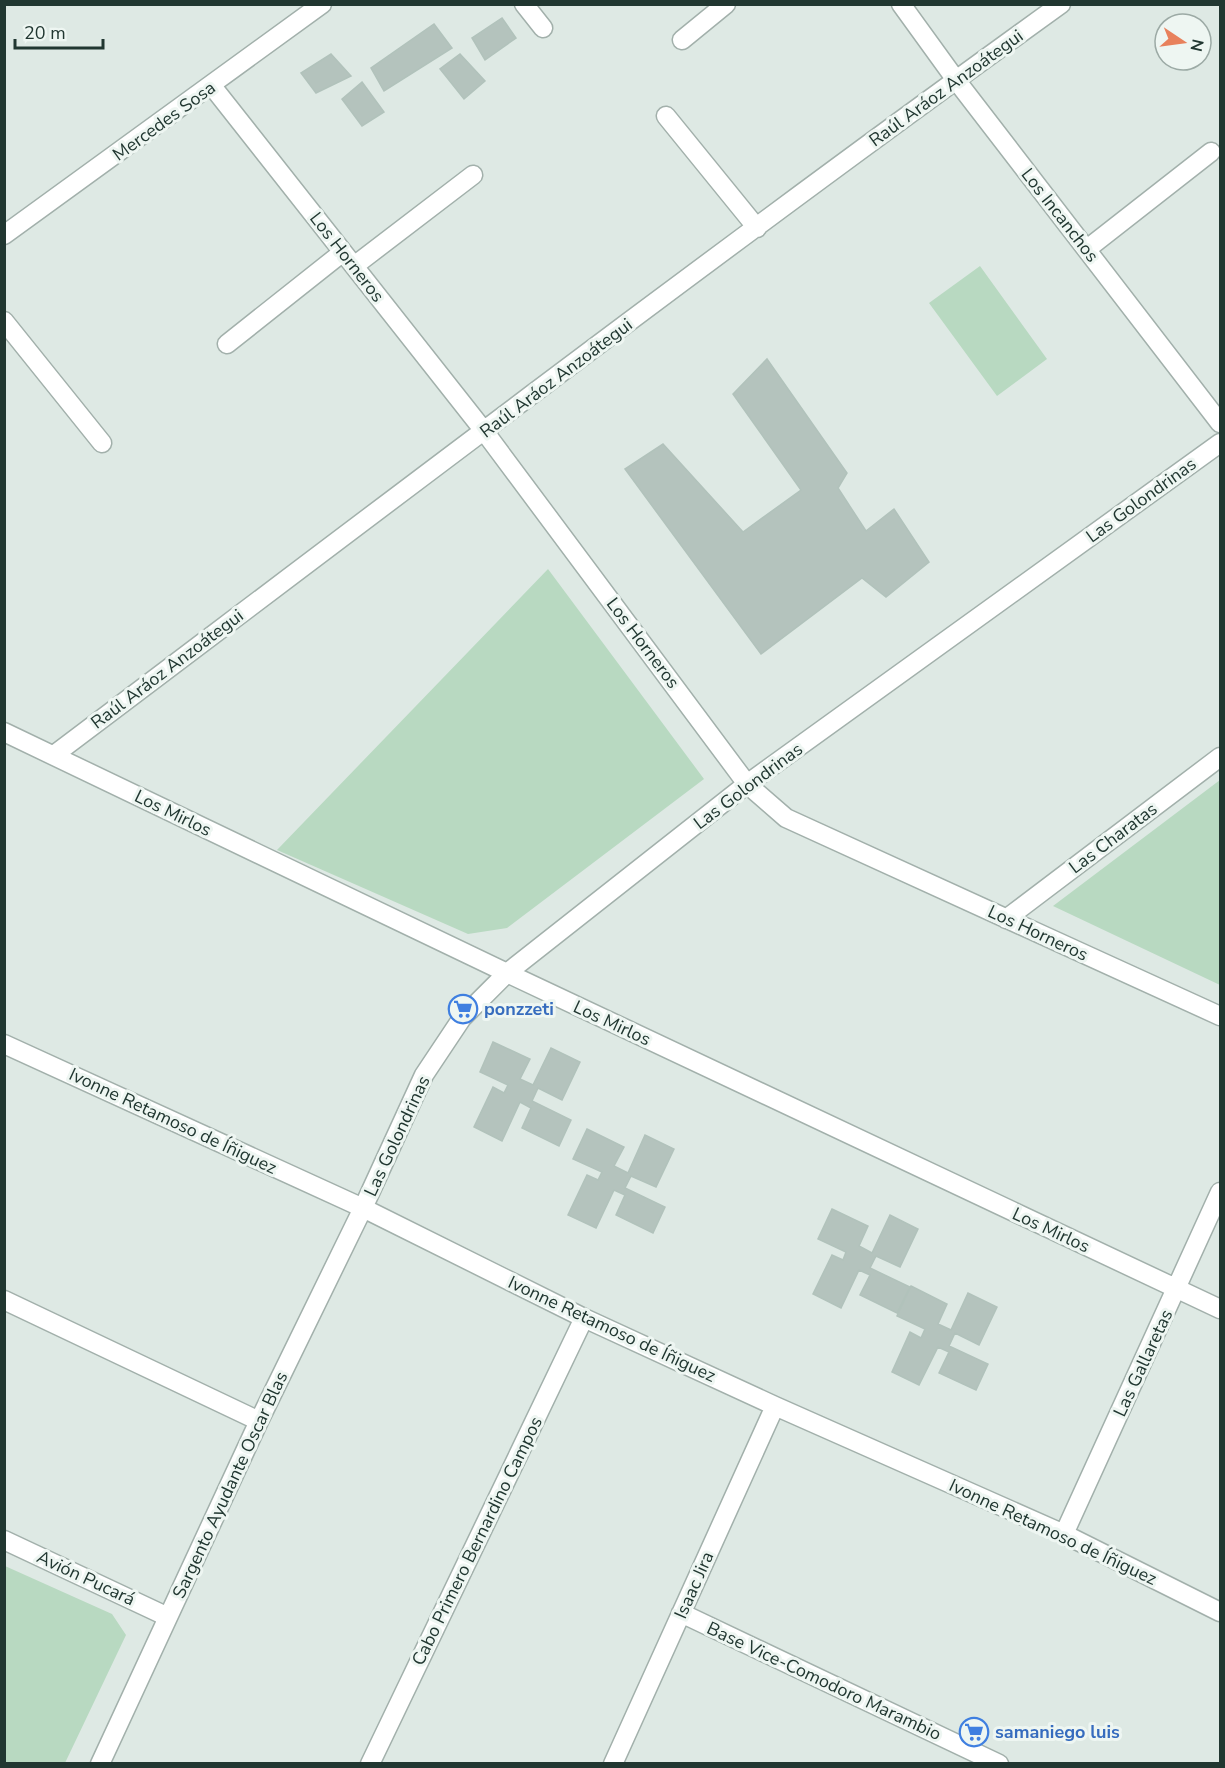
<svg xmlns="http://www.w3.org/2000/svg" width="1225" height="1768" font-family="'Nunito Sans',sans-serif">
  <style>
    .green { fill: #b8d9c1 }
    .building { fill: #b4c3bd; stroke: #b1c2bb; stroke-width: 1.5 }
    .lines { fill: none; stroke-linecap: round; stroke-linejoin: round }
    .minor-casing { stroke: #a2b0ab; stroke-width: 21 }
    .minor { stroke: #fff; stroke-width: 18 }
    .labels { text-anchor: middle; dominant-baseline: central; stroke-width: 6; stroke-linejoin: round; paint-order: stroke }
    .street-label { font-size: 18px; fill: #213731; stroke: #eef6f2 }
    .shop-label { font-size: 18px; font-weight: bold; fill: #366cbe; stroke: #eef6f2; text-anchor: start }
  </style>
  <rect width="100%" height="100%" fill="#dee9e4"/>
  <path class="green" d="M980 266 1047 359 997 396 929 303Z
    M548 569 704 779 507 928 468 934 277 850Z
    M1220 780V985L1053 906Z
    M5 1566 112 1614 126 1635 65 1763H5Z"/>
  <path class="building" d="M502 18 516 38 485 60 472 38Z
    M434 24 452 48 384 91 371 68Z
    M331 54 351 76 316 93 301 73Z
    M460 54 485 81 464 99 440 69Z
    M362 82 384 112 362 126 342 99Z
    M767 359 847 473 838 488 866 531 894 509 929 562 886 597 862 578 761 654 625 469 663 444 743 532 801 490 733 394Z
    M493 1042 530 1059 520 1079 533 1085 551 1048 580 1062 562 1100 538 1088 532 1101 571 1120 559 1146 522 1128 531 1108 520 1102 502 1141 474 1127 493 1087 504 1093 508 1085 480 1072Z
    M587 1129 624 1147 614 1166 628 1173 645 1135 674 1149 656 1187 631 1176 625 1188 665 1207 653 1233 616 1215 625 1195 614 1190 596 1228 568 1215 587 1175 598 1180 602 1172 573 1159Z
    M832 1209 868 1226 859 1246 872 1253 890 1215 918 1229 900 1267 876 1256 870 1268 910 1287 897 1313 860 1295 870 1275 859 1270 841 1308 813 1294 832 1255 843 1260 846 1252 818 1239Z
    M911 1286 947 1304 938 1324 951 1330 968 1293 997 1307 979 1345 955 1333 949 1346 988 1364 976 1390 939 1373 949 1352 938 1347 919 1385 892 1372 910 1332 921 1338 925 1329 897 1316Z"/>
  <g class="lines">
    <g class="minor-casing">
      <path id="minor" d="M524 4 543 28
        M901 4 956 80 1220 423
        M682 40 726 4
        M212 86 484 431 747 784 786 818 1220 1016
        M666 116 757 228
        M4 235 322 4
        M1087 249 1211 152
        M354 266 473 175
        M4 321 102 443
        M227 344 343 252
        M4 732 507 973 1220 1309
        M54 755C388 503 721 249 1061 4
        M1006 919 1220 757
        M4 1044 363 1208 584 1318 775 1406 1064 1534 1220 1612
        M4 1300 259 1421
        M1064 1534 1220 1192
        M4 1540 168 1617
        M681 1613 999 1764
        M100 1764 259 1421 363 1208 424 1075 462 1018 507 973 747 784 1220 443
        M370 1764 584 1318
        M613 1764 775 1406"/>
    </g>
    <use href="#minor" class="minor"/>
  </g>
  <defs>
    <g id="supermarket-ring" transform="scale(1.5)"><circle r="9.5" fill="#eef6f2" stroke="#3f7fe0" stroke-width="1.5"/><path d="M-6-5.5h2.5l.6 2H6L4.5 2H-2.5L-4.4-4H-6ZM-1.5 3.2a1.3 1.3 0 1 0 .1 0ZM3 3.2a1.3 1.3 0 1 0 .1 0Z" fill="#3f7fe0"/></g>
  </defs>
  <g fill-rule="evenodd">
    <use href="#supermarket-ring" x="463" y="1009"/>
    <use href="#supermarket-ring" x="974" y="1732"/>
  </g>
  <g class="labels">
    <g class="street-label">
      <text transform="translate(946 88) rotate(-36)">Raúl Aráoz Anzoátegui</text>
      <text transform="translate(164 121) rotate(-36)">Mercedes Sosa</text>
      <text transform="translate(1060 215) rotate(52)">Los Incanchos</text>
      <text transform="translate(347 257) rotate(52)">Los Horneros</text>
      <text transform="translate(556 378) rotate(-37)">Raúl Aráoz Anzoátegui</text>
      <text transform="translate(1141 500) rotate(-36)">Las Golondrinas</text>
      <text transform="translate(643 643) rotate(53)">Los Horneros</text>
      <text transform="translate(167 669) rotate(-37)">Raúl Aráoz Anzoátegui</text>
      <text transform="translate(748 786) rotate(-37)">Las Golondrinas</text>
      <text transform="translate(173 813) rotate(26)">Los Mirlos</text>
      <text transform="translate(1113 838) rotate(-37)">Las Charatas</text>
      <text transform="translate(1038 933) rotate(25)">Los Horneros</text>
      <text transform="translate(612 1023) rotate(25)">Los Mirlos</text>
      <text transform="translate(173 1121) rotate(25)">Ivonne Retamoso de Íñiguez</text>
      <text transform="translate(397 1136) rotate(-65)">Las Golondrinas</text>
      <text transform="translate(1051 1230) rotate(25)">Los Mirlos</text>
      <text transform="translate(612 1329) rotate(25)">Ivonne Retamoso de Íñiguez</text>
      <text transform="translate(1143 1363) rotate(-65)">Las Gallaretas</text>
      <text transform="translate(230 1485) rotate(-65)">Sargento Ayudante Oscar Blas</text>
      <text transform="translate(1053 1532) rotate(25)">Ivonne Retamoso de Íñiguez</text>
      <text transform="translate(477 1541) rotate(-64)">Cabo Primero Bernardino Campos</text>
      <text transform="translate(86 1578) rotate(25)">Avión Pucará</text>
      <text transform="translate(694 1585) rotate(-66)">Isaac Jira</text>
      <text transform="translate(824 1681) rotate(25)">Base Vice-Comodoro Marambio</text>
    </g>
    <g class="shop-label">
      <text x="484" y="1009">ponzzeti</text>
      <text x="995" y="1732">samaniego luis</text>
    </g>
  </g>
  <rect width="1225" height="1768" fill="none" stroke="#213731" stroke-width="12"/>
  <g transform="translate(1183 42) rotate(103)"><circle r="28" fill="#eef6f2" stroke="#9caaa5" stroke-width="1.5"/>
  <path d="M0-4.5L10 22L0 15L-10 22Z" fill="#e8815c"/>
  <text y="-9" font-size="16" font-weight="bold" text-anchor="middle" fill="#213731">N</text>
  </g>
  <path d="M15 39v9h88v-9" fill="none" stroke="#213731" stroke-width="3"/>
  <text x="24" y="39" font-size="18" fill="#213731" stroke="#eef6f2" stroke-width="4.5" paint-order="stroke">20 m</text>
</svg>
